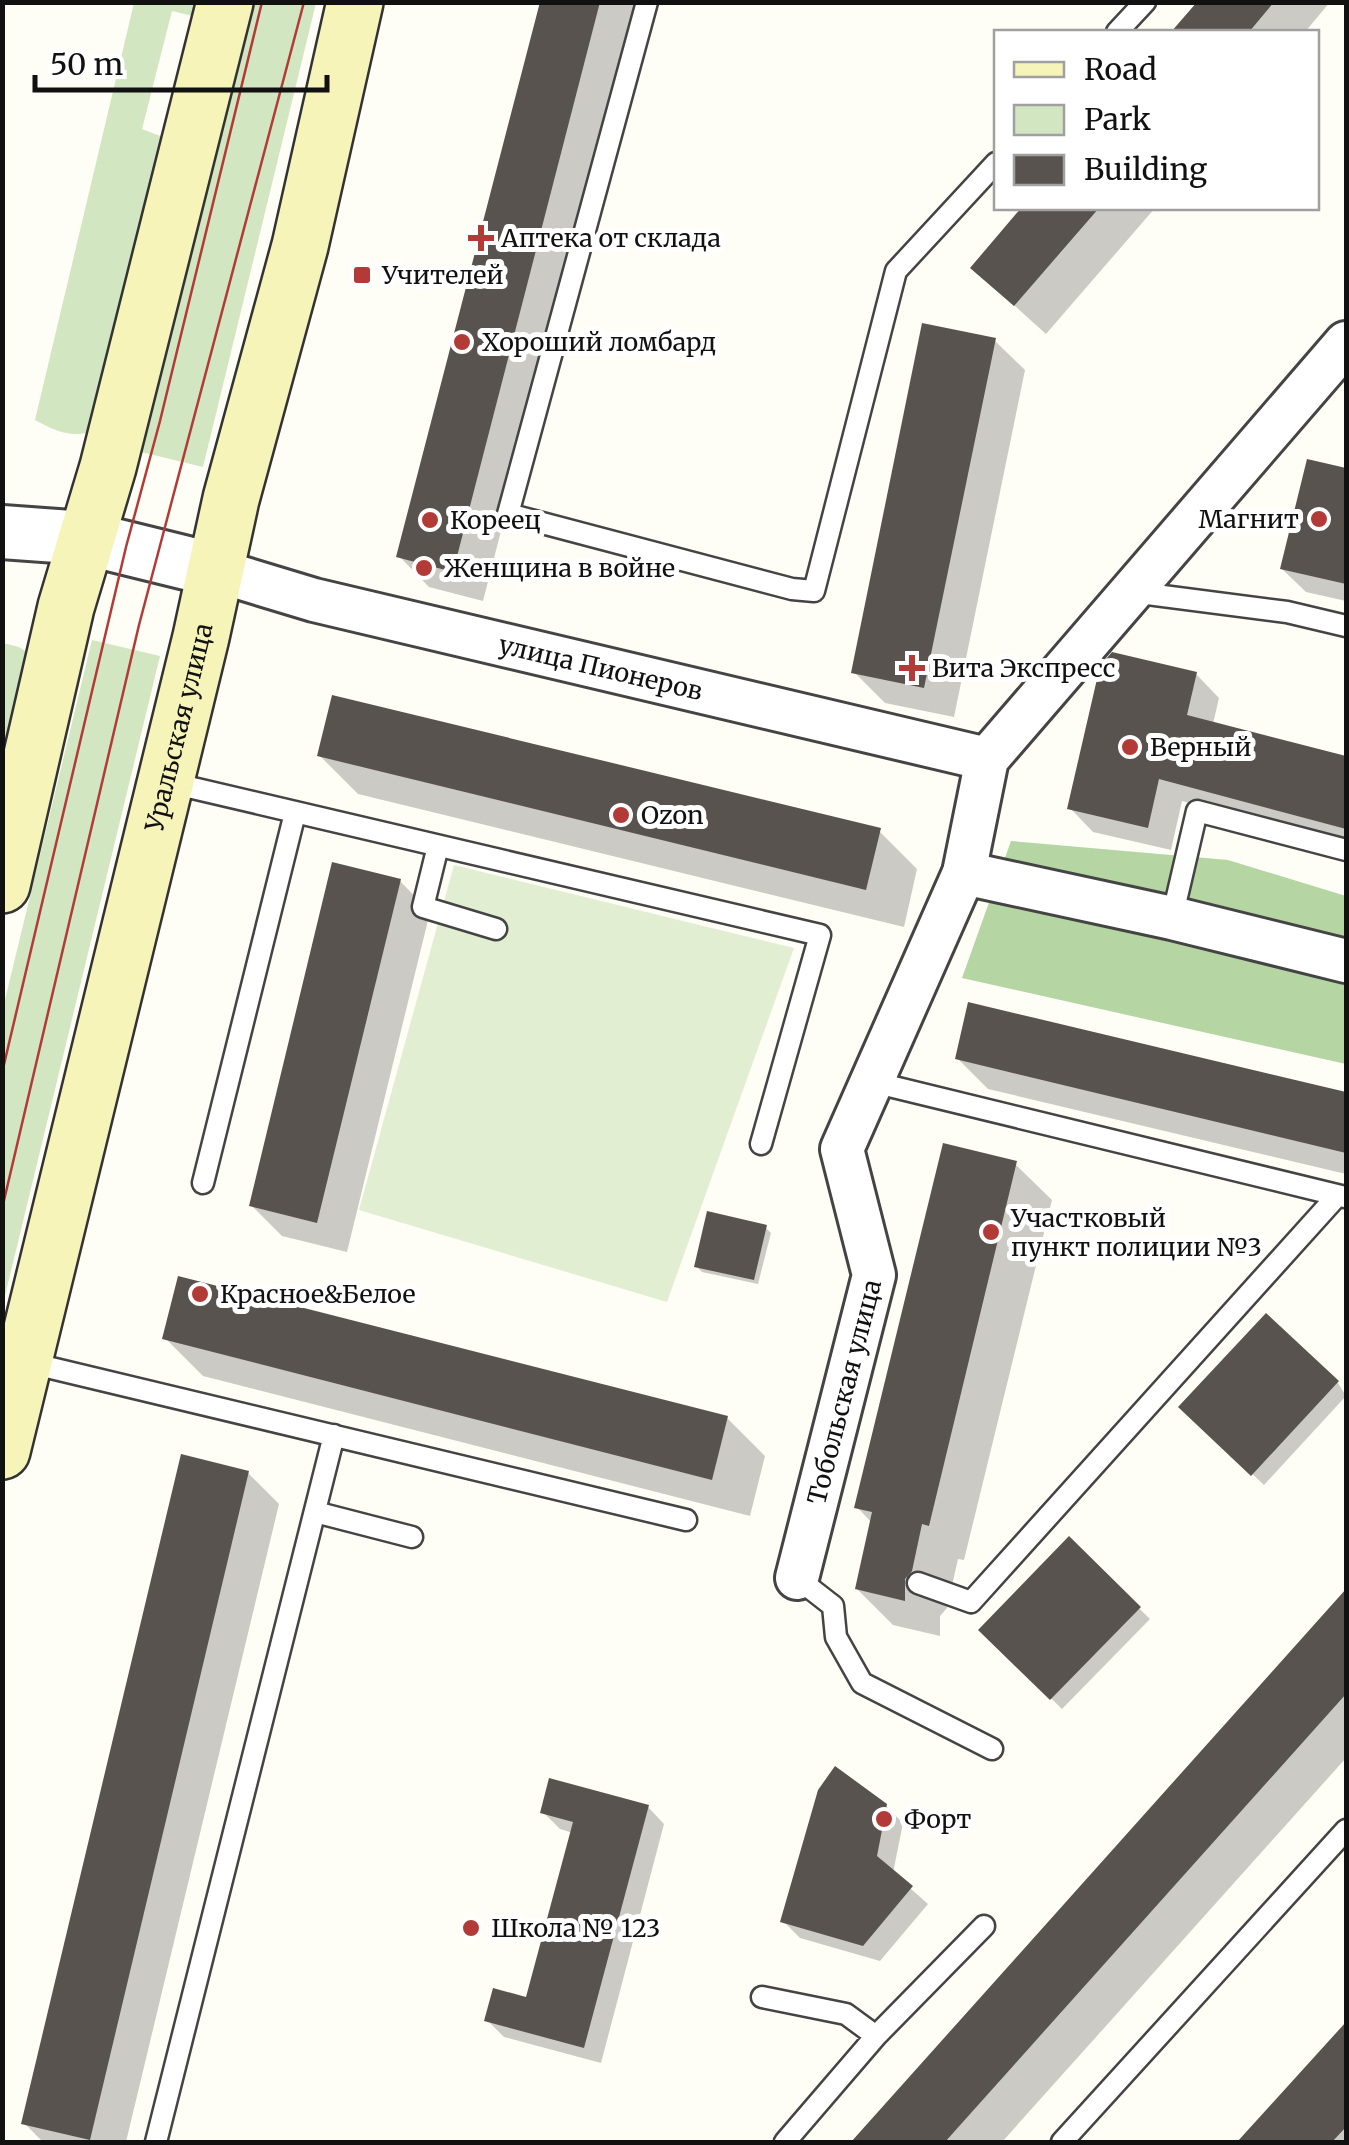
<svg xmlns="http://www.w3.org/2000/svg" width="1349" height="2145" font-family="Merriweather,serif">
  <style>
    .green { fill: #d2e6c2 }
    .forest { fill: #b5d5a3 }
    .pitch { fill: #e2eed2 }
    .shadow { fill: #0003 }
    .building { fill: #58534e }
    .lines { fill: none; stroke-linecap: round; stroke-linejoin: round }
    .service-casing { stroke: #444; stroke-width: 25 }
    .minor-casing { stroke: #444; stroke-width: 48 }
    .tertiary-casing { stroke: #444; stroke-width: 58 }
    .secondary-casing { stroke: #333; stroke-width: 60 }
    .service { stroke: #fff; stroke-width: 20 }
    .minor { stroke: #fff; stroke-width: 42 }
    .tertiary { stroke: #fff; stroke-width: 52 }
    .secondary { stroke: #f6f4b8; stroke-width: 55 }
    .tram { stroke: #b23b37; stroke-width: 2.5 }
    .poi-dot { fill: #b23b37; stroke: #fff; stroke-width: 4 }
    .labels { text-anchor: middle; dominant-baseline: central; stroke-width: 10; stroke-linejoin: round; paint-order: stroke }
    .poi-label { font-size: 25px; fill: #111; stroke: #fff; text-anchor: start }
    .street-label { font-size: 25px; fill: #111; stroke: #fff }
  </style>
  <rect width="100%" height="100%" fill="#fefdf6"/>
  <path class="green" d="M134 3H205L201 18 172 11 142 129 168 139 105 427C76 439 63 435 35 420Z
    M247 3H316L203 467 137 451Z
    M92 640 160 656 3 1304V1008Z
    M3 643 19 647 28 653 3 800Z"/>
  <path class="forest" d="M1011 841 1228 860 1346 896V1064L962 978Z"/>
  <path class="pitch" d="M454 865 794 948 667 1302 359 1210Z"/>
  <path class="shadow" d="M542 2H637L483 601 429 587 399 556Z
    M1200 2H1330L1305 32H1175Z
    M1025 208H1155L1046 334 973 268Z
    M994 340 1025 370 954 717 885 703 854 672Z
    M1308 462 1346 470V601L1306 592 1282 569Z
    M1196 674 1219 698 1213 724 1346 759V844L1182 801 1171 850 1093 832 1070 808Z
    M320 756 879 831 917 869 904 927 358 794Z
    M400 881 430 912 347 1252 282 1236 251 1205Z
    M970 1005 1346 1095V1174L988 1089 957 1058Z
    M1015 1164 1052 1200 964 1560 958 1559 947 1608 940 1616V1636L893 1625 857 1589 872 1523 857 1507Z
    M766 1228 771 1233 758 1284 702 1272 697 1267Z
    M1266 1316 1338 1383 1346 1396 1264 1485 1181 1407Z
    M165 1338 727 1418 765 1456 750 1516 203 1376Z
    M248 1473 279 1504 126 2142H43L24 2123Z
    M1069 1540 1150 1619 1062 1709 981 1630Z
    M1346 1592V1758L1002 2142H854Z
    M886 1806 903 1823 893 1873 928 1904 880 1961 800 1938 783 1921Z
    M648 1807 664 1824 601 2063 504 2037 487 2020 528 2000 573 1833 560 1829 543 1812Z
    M1346 2025V2142H1241Z"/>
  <path class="building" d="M540 2H600L453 572 396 557Z
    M1197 2H1274L1249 32H1171Z
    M1021 208H1099L1014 306 970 268Z
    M922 323 996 338 924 688 851 673Z
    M1307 459 1346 468V584L1280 569Z
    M1112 652 1197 672 1187 715 1346 756V829L1159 779 1148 828 1067 809 1100 666Z
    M332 695 881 828 866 890 317 756Z
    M332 862 401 879 317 1223 249 1206Z
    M968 1002 1346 1092V1153L955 1059Z
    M943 1143 1017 1161 929 1526 922 1524 912 1571 905 1579V1601L855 1589 872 1512 854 1508Z
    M707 1211 767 1225 754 1280 694 1267Z
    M178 1276 728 1416 712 1480 162 1339Z
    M1266 1313 1339 1381 1251 1476 1178 1407Z
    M181 1454 249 1471 90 2140 21 2124Z
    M1069 1536 1141 1607 1050 1700 978 1630Z
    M1346 1589V1694L945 2142H851Z
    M835 1766 887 1804 877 1856 913 1886 863 1946 780 1922 818 1790Z
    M549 1778 649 1805 584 2048 484 2021 493 1988 526 1997 573 1822 540 1813Z
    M1346 2022V2127L1332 2142H1237Z"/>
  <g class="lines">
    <g class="service-casing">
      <path id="service" d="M647 2 508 514 792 589 814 591 896 271 996 163
        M1117 32 1145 2
        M1132 592 1287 612 1346 626
        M167 782 820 935 761 1144
        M438 846 423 907 496 929
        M1172 918 1197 811 1346 850
        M873 1082 1345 1197
        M203 1183 295 813
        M26 1362 686 1520
        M315 1512 412 1537
        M797 1578 833 1606 836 1637 862 1683 992 1749
        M918 1583 971 1602 1337 1196
        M762 1997 846 2014 876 2036
        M156 2142 334 1435
        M785 2142 876 2036 984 1926
        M1062 2142 1346 1830"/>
    </g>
    <g class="minor-casing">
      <g id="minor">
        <path id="s1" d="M215 570 314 600 987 759"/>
        <path d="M964 873 1172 918 1346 961"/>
        <path id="s2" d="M797 1578 874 1275 842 1149 964 873 987 759 1346 343"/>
      </g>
    </g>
    <g class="tertiary-casing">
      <path id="tertiary" d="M2 532 85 538 215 570"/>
    </g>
    <g class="secondary-casing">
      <g id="secondary">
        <path d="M2 885 66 607 108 467 225 2"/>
        <path id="s3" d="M2 1451 201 637 231 499 300 246 355 2"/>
      </g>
    </g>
    <use href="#service" class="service"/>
    <use href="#minor" class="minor"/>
    <use href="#tertiary" class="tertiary"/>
    <use href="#secondary" class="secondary"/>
    <path class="tram" d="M2 1073 126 547 160 421 262 2
      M2 1209 139 625 304 2"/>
  </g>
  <g class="poi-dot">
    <path d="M476 223h10v10h10v10h-10v10h-10v-10h-10v-10h10z"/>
    <rect x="352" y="265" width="20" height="20" rx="5"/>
    <circle cx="462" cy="342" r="10"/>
    <circle cx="1319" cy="519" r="10"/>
    <circle cx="430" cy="520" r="10"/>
    <circle cx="424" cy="568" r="10"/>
    <path d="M907 653h10v10h10v10h-10v10h-10v-10h-10v-10h10z"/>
    <circle cx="1130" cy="747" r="10"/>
    <circle cx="621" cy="815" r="10"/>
    <circle cx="991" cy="1232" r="10"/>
    <circle cx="200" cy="1294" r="10"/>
    <circle cx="884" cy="1819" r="10"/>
    <circle cx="471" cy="1928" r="10"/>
  </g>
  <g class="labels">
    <g class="poi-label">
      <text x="501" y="238">Аптека от склада</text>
      <text x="382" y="275">Учителей</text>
      <text x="482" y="342">Хороший ломбард</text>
      <text x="1299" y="519" text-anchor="end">Магнит</text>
      <text x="450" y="520">Кореец</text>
      <text x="444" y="568">Женщина в войне</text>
      <text x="932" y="668">Вита Экспресс</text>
      <text x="1150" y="747">Верный</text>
      <text x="641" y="815">Ozon</text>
      <text x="1011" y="1218">Участковый<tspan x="1011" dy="29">пункт полиции №3</tspan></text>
      <text x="220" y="1294">Красное&amp;Белое</text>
      <text x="904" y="1819">Форт</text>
      <text x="491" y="1928">Школа № 123</text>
    </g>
    <g class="street-label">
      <text stroke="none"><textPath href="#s1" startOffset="398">улица Пионеров</textPath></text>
      <text stroke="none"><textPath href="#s3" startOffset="745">Уральская улица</textPath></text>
      <text stroke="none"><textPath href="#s2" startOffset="192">Тобольская улица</textPath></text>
    </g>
  </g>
  <rect width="1349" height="2145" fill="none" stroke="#111111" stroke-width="10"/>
  <rect x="994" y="30" width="325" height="180" fill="#ffffff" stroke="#a0a0a0" stroke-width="2.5"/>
  <rect x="1014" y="62" width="50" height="15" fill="#f6f4b8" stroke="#a0a0a0" stroke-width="2.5"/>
  <text x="1084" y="80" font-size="30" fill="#111111">Road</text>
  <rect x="1014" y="105" width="50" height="30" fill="#d2e6c2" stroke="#a0a0a0" stroke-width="2.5"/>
  <text x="1084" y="130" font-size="30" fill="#111111">Park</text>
  <rect x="1014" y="155" width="50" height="30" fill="#58534e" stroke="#a0a0a0" stroke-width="2.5"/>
  <text x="1084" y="180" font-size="30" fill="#111111">Building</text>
  <path d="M35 75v15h292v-15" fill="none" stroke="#111111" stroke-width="5"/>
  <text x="50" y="75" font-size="30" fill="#111111" stroke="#ffffff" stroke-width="8" paint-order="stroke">50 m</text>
</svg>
